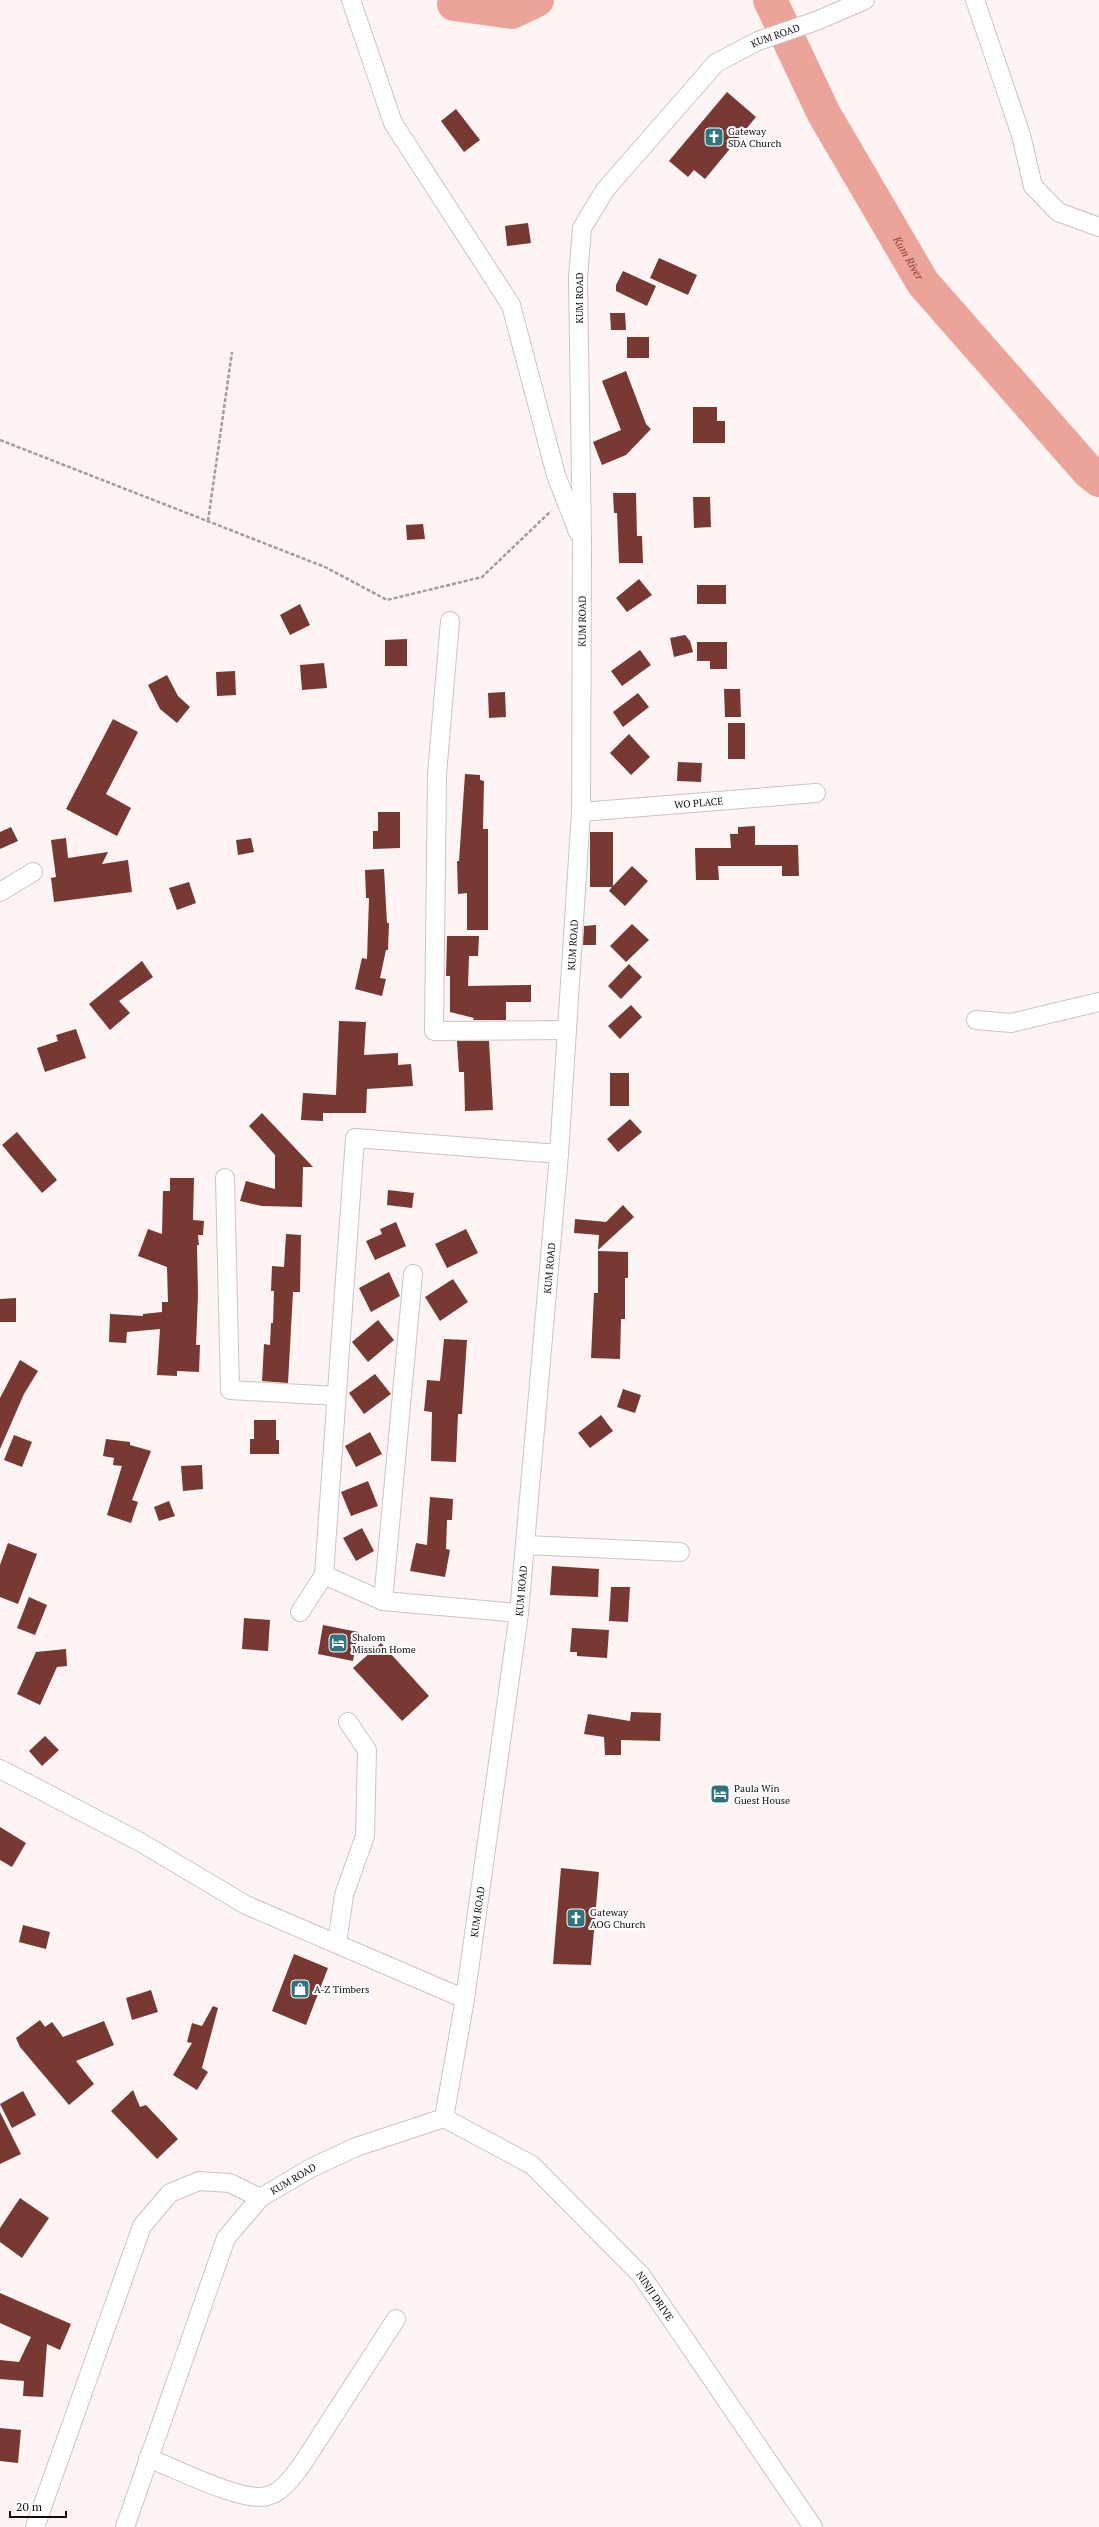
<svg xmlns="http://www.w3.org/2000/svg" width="1099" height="2527" font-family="'PT Serif',serif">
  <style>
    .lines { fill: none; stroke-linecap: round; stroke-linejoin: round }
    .river { stroke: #eca39a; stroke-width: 34 }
    .building { fill: #773932 }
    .minor-casing { stroke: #ccc4c3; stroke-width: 20 }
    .path { stroke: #a39c9b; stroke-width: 2.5; stroke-dasharray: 4 2; stroke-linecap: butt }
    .minor { stroke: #fff; stroke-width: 18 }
    .labels { text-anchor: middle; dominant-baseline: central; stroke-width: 4; stroke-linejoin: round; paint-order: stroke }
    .street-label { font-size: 10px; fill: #110e0d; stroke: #fff }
    .poi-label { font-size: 10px; fill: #110e0d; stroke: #fff; text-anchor: start }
    .water-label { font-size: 11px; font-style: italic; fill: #8e3831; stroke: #fff }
  </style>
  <rect width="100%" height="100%" fill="#fdf4f3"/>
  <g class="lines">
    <g class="river">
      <path d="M455 0 454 4 512 12 537 0"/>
      <path id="s1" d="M770 0 824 114 923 283 1089 472 1099 480"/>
    </g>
  </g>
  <path class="building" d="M727 92 756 117 705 179 694 170 688 177 669 161Z
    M456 109 480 140 464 152 441 121Z
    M528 223 531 243 507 246 505 226Z
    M659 258 697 275 688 295 650 278Z
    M623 271 656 286 647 306 616 291V285Z
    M610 313H625L626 330H611Z
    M627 337H649V358H627Z
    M626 371 646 424 651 429 626 455 602 465 593 442 621 430 602 381Z
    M693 407H717V421H725V443H693Z
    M613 493H636L637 536H642L643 563H619L617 513H614Z
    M693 497H710L711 527 694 528Z
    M423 524 425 539 407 540 406 525Z
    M639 579 652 595 627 612 616 598Z
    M697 585H726V604H697Z
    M300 604 310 625 290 635 280 615Z
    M685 635 690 641 693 652 674 657 670 638Z
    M407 639V666H385V640Z
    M697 642H727V669H710V661H697Z
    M640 650 651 665 622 686 611 671Z
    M324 663 327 688 302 690 300 665Z
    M235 671 236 695 217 696 216 672Z
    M167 675 178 696 190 707 177 723 160 709 148 685Z
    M724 689H740L741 717H725Z
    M505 692 506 717 489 718 488 693Z
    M638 693 649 707 623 727 613 712Z
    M113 719 138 732 106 794 131 808 117 836 66 809Z
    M728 723H745V759H728Z
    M629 734 650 757 631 775 610 753Z
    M678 762 702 763 701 782 677 781Z
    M465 774 480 775V780L484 781 483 829H488V930H467V893L458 894 457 861H459Z
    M378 812H400V848L373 849V831H378Z
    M755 826V845H798L799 876H782V866H718L719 880H696L695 848H731L730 834H738V827Z
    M11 827 18 841 0 849V832Z
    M590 832H613V886L632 866 648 881 625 906 609 891 612 887H590Z
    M66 838 68 858 108 852 102 864 128 860 132 892 54 902 51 878 56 877 51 840Z
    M251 838 254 852 238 855 236 840Z
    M384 869 387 923H389L388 950H386L380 978 386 979 382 996 355 989 362 958 367 959 369 898H366L365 870Z
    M189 882 196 903 177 910 169 888Z
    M632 924 649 940 626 962 610 946Z
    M596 925V945H583L584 926Z
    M447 936H479L478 956H469L468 986 531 985V1002H506V1020H473L474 1018 450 1012V976H446Z
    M142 961 153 977 119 1001 130 1013 110 1030 89 1004Z
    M629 964 642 977 621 999 608 986Z
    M631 1005 642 1017 620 1039 608 1026Z
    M339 1021 366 1022 364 1055 398 1053V1065L411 1064 413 1086 367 1089 366 1113H323V1121L301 1120 303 1093 336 1095Z
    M76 1029 86 1058 45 1072 37 1048 58 1041 56 1035Z
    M457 1041H489L493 1110 465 1111 464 1072H459Z
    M610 1073H629V1106H610Z
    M262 1113 313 1167H303L302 1207 262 1206 240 1201 246 1181 275 1189V1155L249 1126Z
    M630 1119 642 1132 618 1152 607 1139Z
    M17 1132 57 1180 42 1193 2 1145Z
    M170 1178H194L193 1220 204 1221 203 1235H198L199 1245H197L198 1295 196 1345H200L199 1372 177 1371V1376L157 1375 160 1329 127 1332 126 1343 109 1342 110 1314 143 1316V1314L162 1312V1302H168L167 1267 138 1256 148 1229 162 1234 163 1191H170Z
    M388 1190 414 1193 412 1208 387 1205Z
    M623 1205 634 1217 598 1250 599 1235 574 1233 575 1219 606 1222Z
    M396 1222 406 1246 375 1260 366 1241 382 1234 380 1229Z
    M466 1229 478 1253 447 1268 435 1244Z
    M286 1234 301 1235 300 1292H293L288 1383 262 1381 264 1344 270 1345 271 1323H273L274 1291H271L272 1266 284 1267Z
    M598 1251 628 1252V1278H625V1319H621L620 1359 591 1358 594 1293H598Z
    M389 1272 400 1296 371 1312 359 1288Z
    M453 1279 468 1302 440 1321 425 1297Z
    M16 1298V1322H0V1299Z
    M378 1320 394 1340 368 1362 352 1342Z
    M444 1339 467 1340 462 1414H458L456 1462 431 1461 432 1412 424 1411 427 1380 440 1381Z
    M20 1360 38 1371 24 1394 0 1449V1398Z
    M375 1374 391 1394 364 1414 349 1393Z
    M623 1389 641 1395 635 1413 617 1407Z
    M601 1415 613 1431 590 1448 578 1433Z
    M254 1420H276V1440H279V1454H250V1439H254Z
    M370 1432 382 1454 356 1467 345 1446Z
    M14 1435 32 1442 22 1467 4 1460Z
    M106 1439 130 1442V1445L151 1451 132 1500 138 1502 131 1523 107 1515 122 1466 113 1465 114 1458 103 1456Z
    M202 1465 203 1489 183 1491 181 1466Z
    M368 1481 378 1506 351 1516 341 1492Z
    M430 1497 453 1499 452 1520H447L446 1549 450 1550 445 1577 410 1571 416 1543 427 1545Z
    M169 1501 175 1516 159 1521 154 1507Z
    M362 1528 374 1551 356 1561 343 1538Z
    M8 1543 37 1554 18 1604 0 1597V1565Z
    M552 1566 599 1569 598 1597 550 1595Z
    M611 1587H630L628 1622 609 1621Z
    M29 1597 47 1605 35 1635 17 1628Z
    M244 1618 270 1620 268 1651 242 1649Z
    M323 1625 358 1632 353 1661 318 1654Z
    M572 1628 609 1630 607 1658 577 1656V1652H570Z
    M381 1643 429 1696 402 1721 353 1668Z
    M66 1649 67 1666 57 1667 40 1705 17 1694 36 1652Z
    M631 1712 661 1713 660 1741 621 1740V1755H605L604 1737 584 1734 588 1714 630 1721Z
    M45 1736 59 1750 42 1766 29 1751Z
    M0 1827 26 1843 12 1867 0 1860Z
    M561 1868 599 1872 591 1965 553 1964Z
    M23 1925 50 1932 46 1949 19 1942Z
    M294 1954 328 1968 306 2025 272 2011Z
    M151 1990 158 2012 132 2020 126 1998Z
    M213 2006 218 2008 202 2068 208 2072 197 2090 173 2075 192 2043 187 2042 192 2023 202 2026Z
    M40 2020 45 2027 52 2022 63 2037 104 2021 114 2045 76 2061 94 2084 69 2105 20 2047 16 2038Z
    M133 2090 140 2107 146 2105 178 2139 157 2159 111 2111Z
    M23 2091 36 2115 12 2128 0 2104Z
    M0 2112 21 2154 0 2164Z
    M20 2198 49 2218 22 2258 0 2242V2228Z
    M0 2293 71 2324 60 2350 47 2344 43 2397 23 2396 24 2381 0 2379V2360L19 2362 31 2337 0 2323Z
    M0 2428 21 2430 18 2463 0 2461Z"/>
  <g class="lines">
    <g class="minor-casing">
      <g id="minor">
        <path d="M351 0 393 123 511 305 556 475 578 532"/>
        <path d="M975 0 1021 135 1033 186 1058 212 1099 227"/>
        <path d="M450 621 437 774 434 1031 567 1030"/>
        <path id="s2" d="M581 812 816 793"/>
        <path d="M0 892 33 872"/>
        <path d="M976 1020 1011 1023 1099 1002"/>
        <path d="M225 1178 230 1390 336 1396"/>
        <path d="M525 1545 680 1552"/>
        <path d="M383 1601 413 1274"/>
        <path d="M300 1612 324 1575"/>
        <path d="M519 1613 383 1601 324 1575 355 1138 559 1154"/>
        <path d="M0 1769 140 1842 246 1905 465 1999"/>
        <path d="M337 1943 344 1895 365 1836 367 1750 348 1722"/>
        <path id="s3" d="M444 2118 532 2165 641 2275 813 2527"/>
        <path d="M148 2458C175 2468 242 2503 267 2496 282 2493 293 2476 301 2466L396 2319"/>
        <path d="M35 2527 142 2226 170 2193 199 2181 230 2183 260 2198"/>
        <path id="s4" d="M125 2527 226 2238 260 2198 311 2168 356 2147 444 2118 465 1999 519 1613 559 1154 581 812 582 544 578 278 582 228 605 190 716 63 758 41 816 21 865 0"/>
      </g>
    </g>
    <path class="path" d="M0 440 325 567 387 600 482 577 551 511
      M208 521 232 352"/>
    <use href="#minor" class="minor"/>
  </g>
  <defs>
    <g id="church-square" transform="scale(1)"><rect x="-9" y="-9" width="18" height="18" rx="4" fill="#2d757f" stroke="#fff"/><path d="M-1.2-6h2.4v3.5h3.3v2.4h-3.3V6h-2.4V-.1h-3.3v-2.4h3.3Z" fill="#fff"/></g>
    <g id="hotel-square" transform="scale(1)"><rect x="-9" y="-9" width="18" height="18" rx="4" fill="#2d757f" stroke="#fff"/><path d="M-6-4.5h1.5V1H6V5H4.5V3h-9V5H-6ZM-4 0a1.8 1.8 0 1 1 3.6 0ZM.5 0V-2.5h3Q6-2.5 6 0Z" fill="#fff"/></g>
    <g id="shop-square" transform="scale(1)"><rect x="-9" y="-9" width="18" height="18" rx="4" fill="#2d757f" stroke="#fff"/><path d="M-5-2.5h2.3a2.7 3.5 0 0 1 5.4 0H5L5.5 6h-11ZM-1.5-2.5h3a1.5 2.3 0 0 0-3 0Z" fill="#fff"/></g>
  </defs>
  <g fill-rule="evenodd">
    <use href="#church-square" x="714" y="137"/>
    <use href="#hotel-square" x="338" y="1643"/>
    <use href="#hotel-square" x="720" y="1794"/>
    <use href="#church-square" x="576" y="1918"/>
    <use href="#shop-square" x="300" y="1989"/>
  </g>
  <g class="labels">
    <g class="street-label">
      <text stroke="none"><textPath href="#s4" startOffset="2737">KUM ROAD</textPath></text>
      <text transform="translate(579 298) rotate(-90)">KUM ROAD</text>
      <text stroke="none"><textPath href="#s4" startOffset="2065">KUM ROAD</textPath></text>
      <text stroke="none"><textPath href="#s2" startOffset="118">WO PLACE</textPath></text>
      <text stroke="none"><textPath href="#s4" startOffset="1741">KUM ROAD</textPath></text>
      <text stroke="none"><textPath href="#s4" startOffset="1417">KUM ROAD</textPath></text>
      <text stroke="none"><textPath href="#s4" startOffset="1093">KUM ROAD</textPath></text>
      <text stroke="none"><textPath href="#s4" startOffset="769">KUM ROAD</textPath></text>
      <text stroke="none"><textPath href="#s4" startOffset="397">KUM ROAD</textPath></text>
      <text stroke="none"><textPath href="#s3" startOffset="280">NINJI DRIVE</textPath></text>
    </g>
    <g class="poi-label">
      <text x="728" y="131">Gateway<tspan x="728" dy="12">SDA Church</tspan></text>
      <text x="352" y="1637">Shalom<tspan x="352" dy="12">Mission Home</tspan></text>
      <text x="734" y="1788">Paula Win<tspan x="734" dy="12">Guest House</tspan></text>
      <text x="590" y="1912">Gateway<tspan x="590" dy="12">AOG Church</tspan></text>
      <text x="314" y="1989">A-Z Timbers</text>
    </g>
    <g class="water-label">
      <text stroke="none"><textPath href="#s1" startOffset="293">Kum River</textPath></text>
    </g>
  </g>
  <path d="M10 2511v6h56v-6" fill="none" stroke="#110e0d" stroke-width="2"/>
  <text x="16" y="2511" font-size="12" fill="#110e0d" stroke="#ffffff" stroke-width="3" paint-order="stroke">20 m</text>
</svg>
